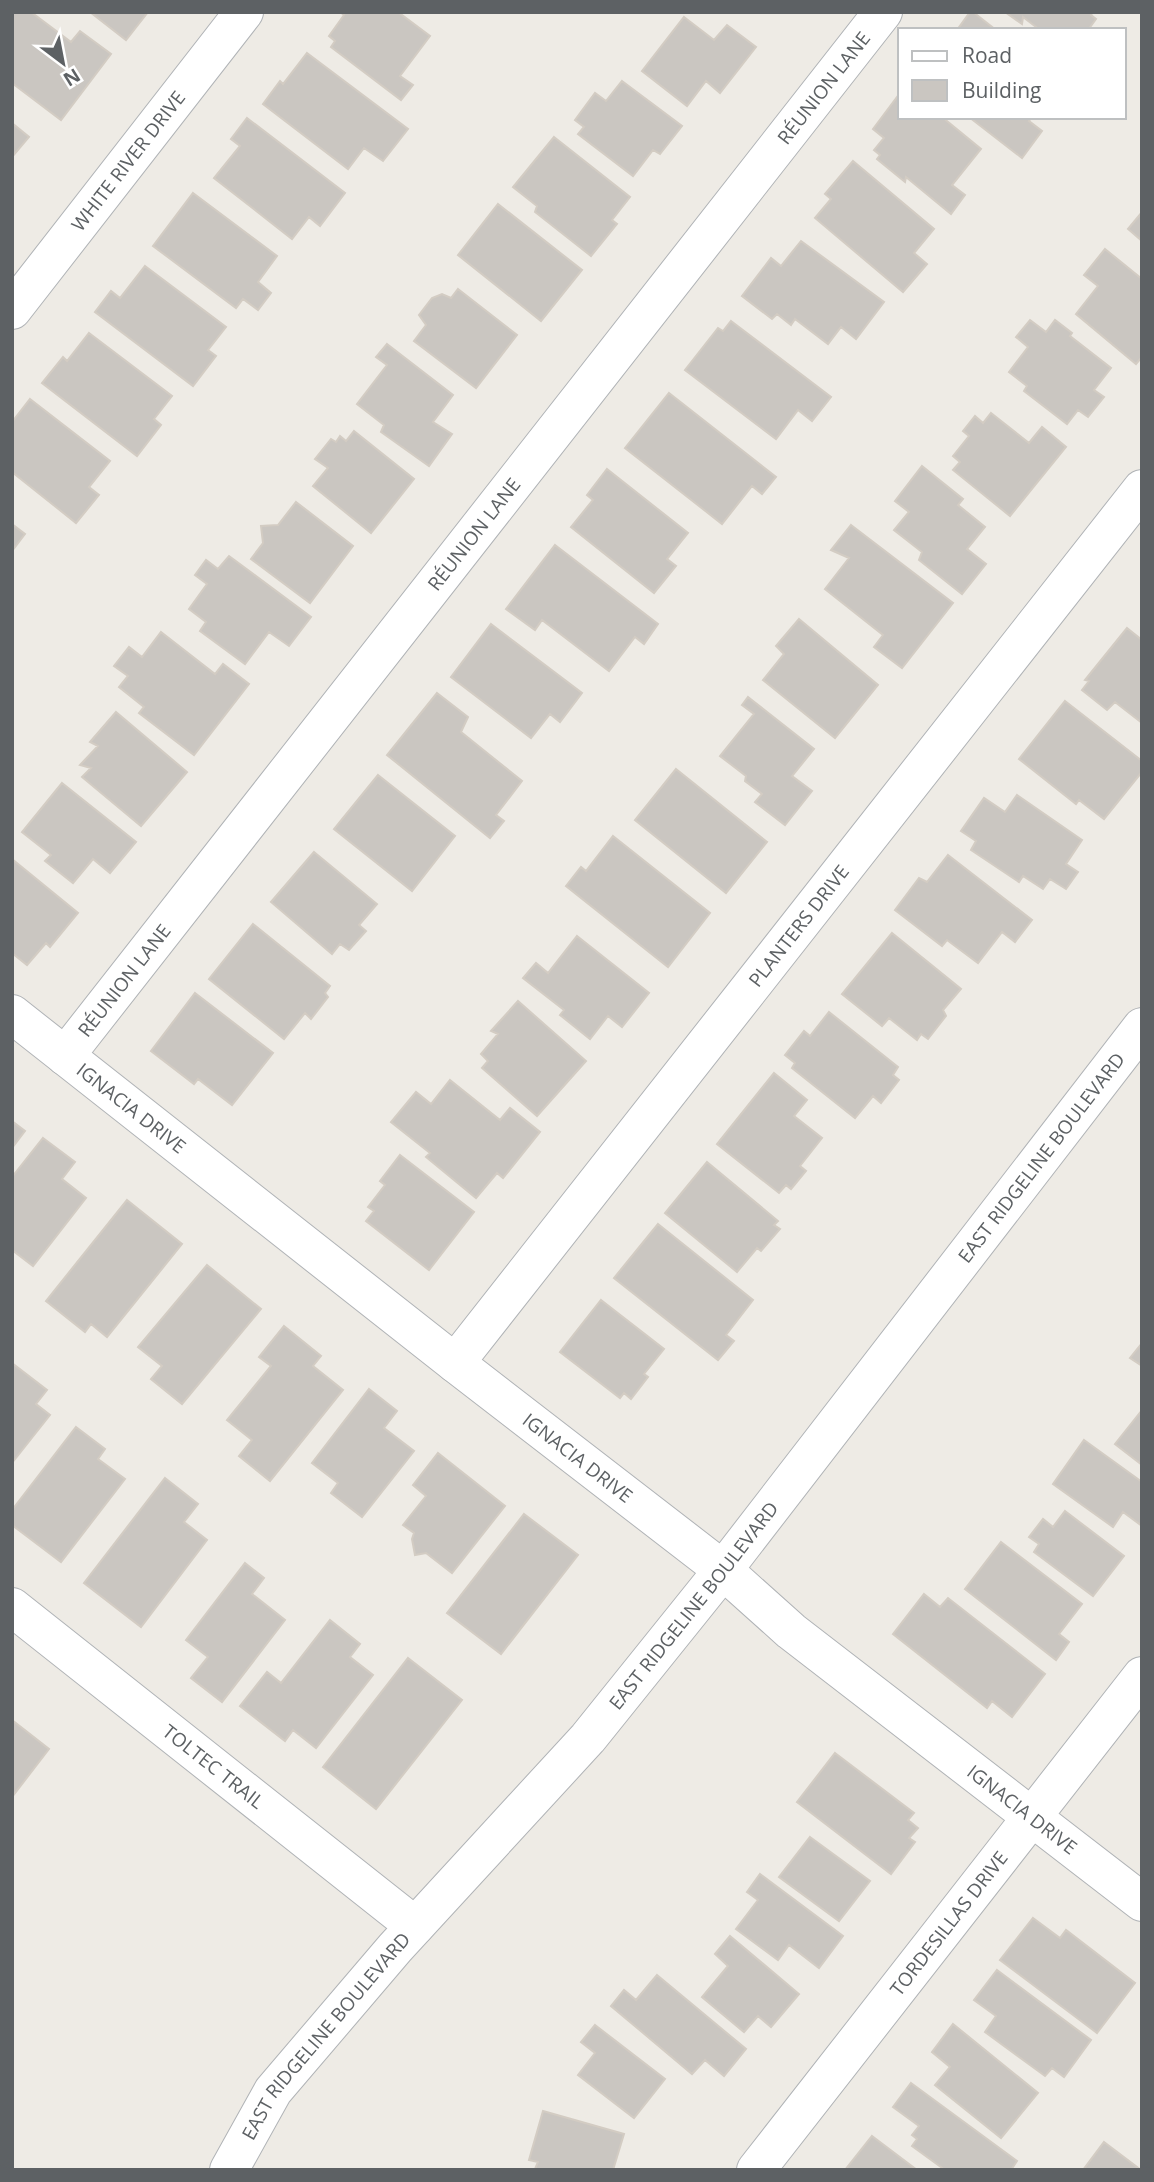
<svg xmlns="http://www.w3.org/2000/svg" width="1154" height="2182" font-family="'Open Sans',sans-serif">
  <style>
    .building { fill: #cac6c1; stroke: #d3ccc3; stroke-width: 2 }
    .lines { fill: none; stroke-linecap: round; stroke-linejoin: round }
    .minor-casing { stroke: #b0b3b6; stroke-width: 40 }
    .minor { stroke: #fff; stroke-width: 38 }
    .labels { text-anchor: middle; dominant-baseline: central; stroke-width: 6; stroke-linejoin: round; paint-order: stroke }
    .street-label { font-size: 19px; fill: #5d6164; stroke: #fff }
  </style>
  <rect width="100%" height="100%" fill="#eeebe5"/>
  <path class="building" d="M12 12H31L71 42 80 31 111 54 61 120 12 83Z
    M90 12H148L126 40Z
    M340 12H398L430 36 400 76 413 85 401 100 331 47 335 41 329 36 344 15Z
    M970 12H973L996 30H957Z
    M1005 12H1093L1091 15 1096 19 1088 30H1040L1023 17 1022 24Z
    M684 17 714 40 727 25 756 47 720 93 706 81 687 106 642 71Z
    M307 53 408 129 383 161 364 148 348 169 263 104 280 81 283 84Z
    M622 81 682 126 660 154 653 150 633 176 578 134 584 127 575 120 595 93 606 101Z
    M900 93V117H942L981 149 952 185 965 195 951 214 906 177 905 182 877 159 880 155 874 150 884 138 873 129Z
    M969 117H1032L1029 121 1042 131 1022 158Z
    M247 118 345 193 320 226 309 217 292 239 214 178 240 146 231 139Z
    M12 123 29 137 12 157Z
    M554 137 630 197 612 220 617 224 591 256 535 212 537 206 513 187Z
    M853 161 934 229 914 253 927 264 903 292 815 218 831 199 825 194Z
    M193 193 277 256 258 282 271 293 258 310 243 299 236 308 153 246Z
    M498 204 582 270 541 321 458 255Z
    M1142 212V241L1128 229Z
    M801 241 884 302 856 339 841 327 828 344 795 319 791 325 777 314 772 319 742 296 771 258 781 266Z
    M1105 249 1142 279V357L1136 364 1076 314 1098 286 1084 275Z
    M145 266 226 327 208 350 216 356 193 386 95 312 111 291 120 298Z
    M458 289 517 335 476 388 414 341 426 325 419 315 432 298 442 294 451 298Z
    M1030 320 1046 332 1055 320 1072 333 1070 336 1111 368 1094 390 1104 397 1088 417 1078 410 1067 424 1024 391 1027 386 1009 372 1028 347 1016 337Z
    M731 321 831 397 812 421 798 410 776 439 685 370 718 328 723 331Z
    M89 333 172 396 154 419 161 425 137 456 42 383 63 357 67 361Z
    M387 344 453 395 433 422 452 434 429 466 381 432 384 425 357 404 387 365 376 357Z
    M669 393 776 477 762 494 752 486 722 524 625 448Z
    M30 399 110 461 89 487 99 495 76 523 12 472V422Z
    M991 413 1029 443 1042 427 1066 447 1010 516 953 470 960 462 953 456 969 436 963 431 975 416 983 423Z
    M354 431 414 479 371 533 313 486 328 468 315 459 331 439 336 442 340 436 346 441Z
    M922 466 963 499 958 505 985 527 967 549 986 564 962 594 919 560 922 552 894 530 909 512 895 501Z
    M607 469 688 533 667 559 676 566 654 593 571 527 593 500 587 495Z
    M296 502 353 546 310 603 251 559 263 543 261 526 278 525Z
    M12 524 25 534 12 551Z
    M851 525 953 603 902 668 874 647 883 635 825 589 849 558 831 550Z
    M555 545 658 624 644 644 635 637 609 671 542 620 535 630 506 609Z
    M229 556 311 617 289 646 269 632 245 664 200 631 206 622 189 609 207 584 195 575 206 560 218 569Z
    M799 619 878 685 835 738 763 680 784 654 776 646Z
    M491 624 582 693 560 722 550 714 531 738 451 677Z
    M1127 628 1142 640V723L1115 702 1107 710 1082 690 1089 681 1085 680Z
    M161 632 215 674 223 664 249 684 194 755 139 713 144 707 119 687 128 676 114 666 129 647 142 657Z
    M437 693 468 717 461 732 522 781 496 815 504 821 490 838 387 755Z
    M748 697 814 749 792 776 812 791 785 825 755 802 762 794 745 781 746 776 720 756 754 714 742 705Z
    M1065 701 1142 761V772L1104 819 1079 800 1076 804 1019 759Z
    M116 712 187 772 141 826 82 777 91 768 80 765 98 746 90 742Z
    M676 769 767 842 726 893 635 820Z
    M378 775 455 836 412 891 334 829Z
    M62 783 136 842 110 873 93 859 73 883 45 861 51 855 22 832Z
    M1017 795 1082 840 1066 864 1078 872 1066 889 1050 879 1043 889 1023 876 1019 882 971 850 976 841 961 831 984 798 1005 812Z
    M613 836 710 913 668 967 566 886 581 867 586 871Z
    M314 852 377 904 359 925 366 931 349 950 340 944 332 954 271 902Z
    M948 855 1032 920 1015 942 1002 932 978 963 947 940 942 946 895 910 919 878 927 882Z
    M12 859 78 913 50 947 46 943 27 965 12 953Z
    M253 924 330 986 325 993 328 997 311 1019 305 1013 284 1039 209 979Z
    M892 933 961 989 943 1010 946 1016 928 1039 921 1034 917 1040 889 1018 882 1026 842 994Z
    M577 936 649 993 622 1027 608 1016 590 1039 560 1015 564 1010 523 978 536 963 548 973Z
    M195 993 273 1053 232 1105 198 1079 194 1084 151 1051Z
    M518 1001 586 1061 537 1116 482 1068 488 1061 481 1054 498 1034 491 1031Z
    M829 1012 898 1067 893 1075 899 1080 881 1103 873 1096 855 1118 792 1068 795 1063 785 1055 804 1031 810 1036Z
    M774 1073 807 1100 794 1116 822 1138 800 1166 806 1171 791 1189 786 1185 779 1193 717 1144Z
    M450 1080 500 1120 510 1108 540 1132 503 1178 497 1173 476 1198 426 1157 430 1153 391 1122 416 1092 431 1104Z
    M12 1121 25 1131 12 1148Z
    M43 1138 75 1162 62 1179 86 1198 33 1266 12 1250V1177Z
    M400 1155 474 1212 429 1270 366 1221 374 1211 368 1207 385 1185 380 1181Z
    M707 1162 778 1221 774 1225 780 1229 761 1251 757 1248 737 1272 665 1213Z
    M127 1200 182 1244 107 1337 91 1324 85 1332 46 1301Z
    M658 1224 753 1300 726 1335 734 1341 718 1360 614 1278Z
    M207 1265 261 1309 182 1404 151 1379 162 1366 138 1347Z
    M601 1300 664 1349 644 1374 648 1377 631 1399 624 1393 620 1398 560 1352Z
    M284 1326 321 1356 313 1366 343 1390 270 1481 239 1456 252 1440 227 1420 271 1366 259 1357Z
    M1142 1343V1366L1130 1358Z
    M12 1363 47 1390 36 1404 50 1415 12 1463Z
    M369 1389 397 1411 384 1428 414 1451 362 1517 331 1493 338 1483 312 1463Z
    M1142 1410V1465L1115 1444Z
    M76 1427 105 1449 98 1459 125 1479 61 1562 12 1525V1510Z
    M1084 1440 1142 1482V1526L1123 1512 1113 1527 1053 1484Z
    M438 1453 505 1506 452 1573 426 1553 415 1555 412 1539 414 1533 403 1525 426 1496 413 1485Z
    M165 1478 198 1504 184 1522 207 1540 141 1627 84 1583Z
    M1065 1511 1124 1556 1093 1596 1034 1552 1039 1544 1029 1537 1043 1519 1053 1527Z
    M524 1514 578 1555 501 1654 447 1613Z
    M1001 1542 1082 1604 1059 1634 1069 1642 1056 1660 965 1589Z
    M245 1563 264 1578 252 1594 285 1620 222 1702 191 1678 208 1657 186 1640Z
    M924 1594 940 1607 948 1598 1045 1674 1012 1717 992 1701 987 1708 893 1634Z
    M330 1620 360 1644 350 1657 373 1675 316 1748 293 1730 285 1741 240 1706 267 1672 281 1683Z
    M408 1658 462 1700 376 1809 323 1767Z
    M12 1720 49 1749 12 1797Z
    M835 1753 914 1813 908 1820 918 1828 909 1838 915 1842 891 1874 797 1802Z
    M810 1837 870 1881 839 1921 779 1877Z
    M760 1874 843 1936 819 1968 789 1945 778 1960 736 1929 758 1900 747 1892Z
    M1033 1918 1060 1938 1066 1930 1135 1983 1097 2033 1000 1960Z
    M730 1936 799 1994 771 2027 758 2016 744 2032 702 1997 728 1966 715 1954Z
    M997 1970 1091 2040 1064 2077 1052 2068 1045 2076 985 2032 996 2016 974 2000Z
    M657 1975 746 2049 724 2076 705 2060 692 2074 611 2006 624 1990 636 2000Z
    M953 2024 1038 2093 1001 2138 935 2085 950 2067 932 2052Z
    M595 2025 665 2079 634 2118 578 2075 595 2053 581 2042Z
    M911 2083 1017 2161 1011 2170H945L912 2146 917 2139 912 2135 919 2126 893 2107Z
    M543 2111 624 2134 613 2170 535 2169 538 2162 529 2160Z
    M872 2136 917 2170H845Z
    M1104 2142 1141 2170H1083Z"/>
  <g class="lines">
    <g class="minor-casing">
      <g id="minor">
        <path id="s1" d="M12 310 244 12"/>
        <path id="s2" d="M12 1014 455 1363 723 1570 791 1631 1142 1902"/>
        <path id="s3" d="M65 1056 883 12"/>
        <path id="s4" d="M455 1363 1142 489"/>
        <path id="s5" d="M12 1607 415 1926"/>
        <path id="s6" d="M229 2170 273 2091 395 1948 588 1738 723 1570 1142 1027"/>
        <path id="s7" d="M756 2170 1142 1676"/>
      </g>
    </g>
    <use href="#minor" class="minor"/>
  </g>
  <g class="labels">
    <g class="street-label">
      <text stroke="none"><textPath href="#s3" startOffset="1230">RÉUNION LANE</textPath></text>
      <text stroke="none"><textPath href="#s1" startOffset="189">WHITE RIVER DRIVE</textPath></text>
      <text stroke="none"><textPath href="#s3" startOffset="663">RÉUNION LANE</textPath></text>
      <text stroke="none"><textPath href="#s4" startOffset="556">PLANTERS DRIVE</textPath></text>
      <text stroke="none"><textPath href="#s3" startOffset="96">RÉUNION LANE</textPath></text>
      <text stroke="none"><textPath href="#s2" startOffset="152">IGNACIA DRIVE</textPath></text>
      <text stroke="none"><textPath href="#s6" startOffset="1300">EAST RIDGELINE BOULEVARD</textPath></text>
      <text stroke="none"><textPath href="#s2" startOffset="719">IGNACIA DRIVE</textPath></text>
      <text stroke="none"><textPath href="#s6" startOffset="733">EAST RIDGELINE BOULEVARD</textPath></text>
      <text stroke="none"><textPath href="#s5" startOffset="257">TOLTEC TRAIL</textPath></text>
      <text stroke="none"><textPath href="#s2" startOffset="1286">IGNACIA DRIVE</textPath></text>
      <text stroke="none"><textPath href="#s7" startOffset="313">TORDESILLAS DRIVE</textPath></text>
      <text stroke="none"><textPath href="#s6" startOffset="166">EAST RIDGELINE BOULEVARD</textPath></text>
    </g>
  </g>
  <rect width="1154" height="2182" fill="none" stroke="#5d6164" stroke-width="28"/>
  <rect x="898" y="28" width="228" height="91" fill="#ffffff" stroke="#bec0c1" stroke-width="2"/>
  <rect x="912" y="51" width="35" height="10" fill="#ffffff" stroke="#bec0c1" stroke-width="2"/>
  <text x="962" y="63" font-size="21" fill="#5d6164">Road</text>
  <rect x="912" y="80" width="35" height="21" fill="#cac6c1" stroke="#bec0c1" stroke-width="2"/>
  <text x="962" y="98" font-size="21" fill="#5d6164">Building</text>
  <g transform="translate(63 63) rotate(148)" stroke="#ffffff" stroke-width="5" paint-order="stroke">
  <path d="M0-5L12 26L0 18L-12 26Z" fill="#5d6164"/>
  <text y="-10" font-size="19" font-weight="bold" text-anchor="middle" fill="#5d6164">N</text>
  </g>
</svg>
